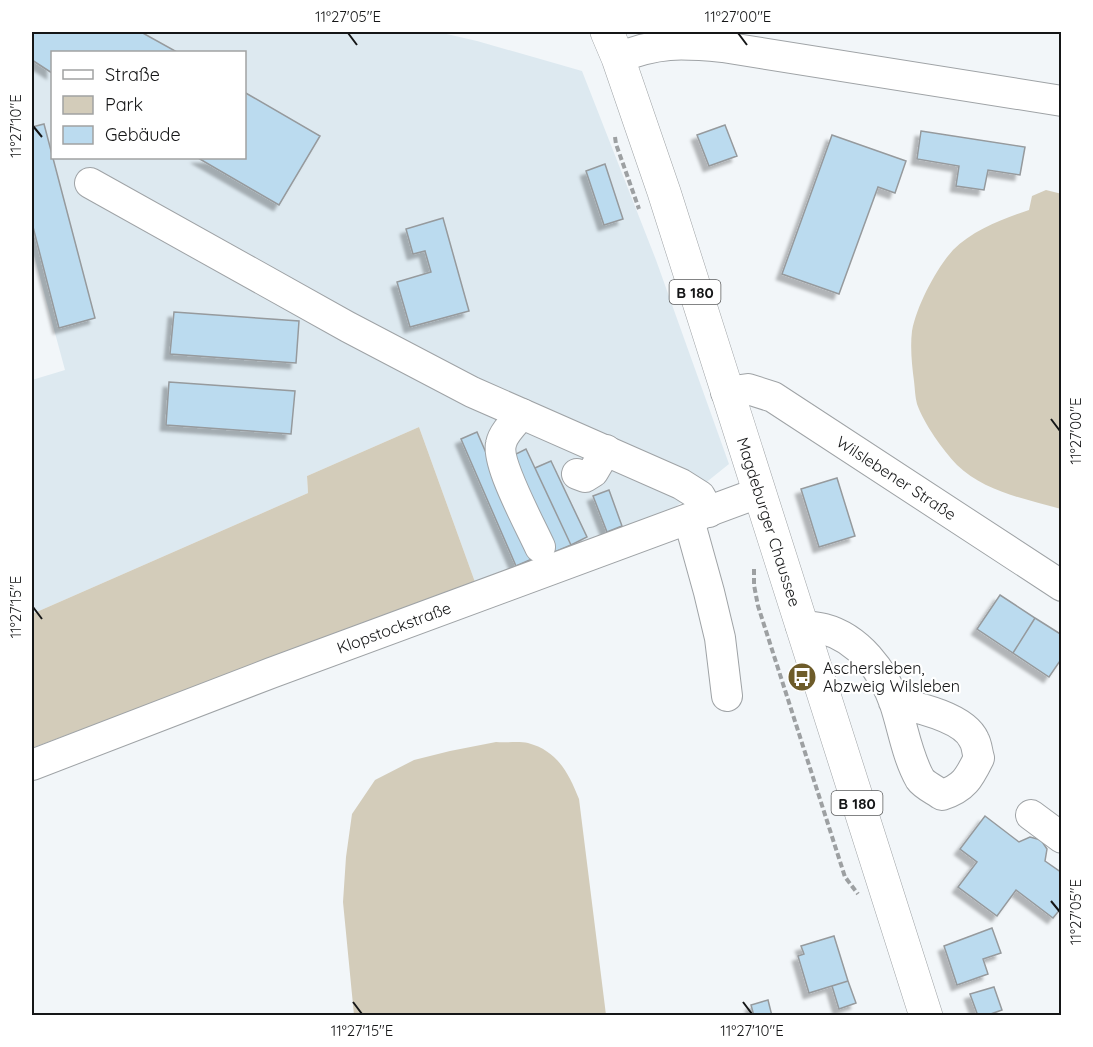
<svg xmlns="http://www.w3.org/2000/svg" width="1093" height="1047" font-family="Quicksand,sans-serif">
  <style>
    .built { fill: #dde9f0; fill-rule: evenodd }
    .green { fill: #d3ccba }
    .building { fill: #bbdbef; stroke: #969a9d; stroke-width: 1.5; filter: url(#shadow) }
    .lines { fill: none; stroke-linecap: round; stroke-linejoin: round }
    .minor-casing { stroke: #9fa3a6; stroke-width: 32 }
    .major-casing { stroke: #9fa3a6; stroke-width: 34 }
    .path { stroke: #9da0a2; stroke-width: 4; stroke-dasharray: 6 3; stroke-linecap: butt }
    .minor { stroke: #fff; stroke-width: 30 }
    .major { stroke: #fff; stroke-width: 33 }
    .ticks { fill: none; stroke: #151617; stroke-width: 2 }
    .labels { text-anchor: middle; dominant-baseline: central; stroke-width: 4.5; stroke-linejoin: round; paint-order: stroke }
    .shield { fill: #fff; stroke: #5b5c5d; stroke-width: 1.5 }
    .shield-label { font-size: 15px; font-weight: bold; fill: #151617 }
    .street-label { font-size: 16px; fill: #151617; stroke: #fff }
    .poi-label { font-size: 16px; fill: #151617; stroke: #fff; text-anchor: start }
    .neatline { fill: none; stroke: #151617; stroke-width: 2 }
    .ticks-label { font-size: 15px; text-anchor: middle; fill: #151617 }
  </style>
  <defs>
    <filter id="shadow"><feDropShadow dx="-5.5" dy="5.5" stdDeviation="1.5" flood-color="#0004"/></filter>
  </defs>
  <rect width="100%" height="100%" fill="#f2f6f9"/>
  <path class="built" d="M32 32H438L477 41 582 71 656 260 729 464 673 509 475 582 419 427 307 476 308 493 32 614V380L65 370 32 248ZM52 52H244V158H52Z"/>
  <path class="green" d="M1046 190 1062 194 1061 509C1026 499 985 492 957 465 943 450 924 424 917 404 915 397 915 389 914 381 912 366 910 347 912 331 917 305 936 269 953 250 973 230 1003 219 1029 210L1032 196Z
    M419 427 475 582 32 748V614L308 493 307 476Z
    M496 742C506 743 519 741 528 743 558 751 569 774 579 799L606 1015H354L343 902 346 857 352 814 375 780 414 760 450 751Z"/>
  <path class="building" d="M32 32H141L177 52H52V73L32 60Z
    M244 92 320 136 279 205 198 158H244Z
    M44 124 95 318 59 328 32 223V127Z
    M725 125 737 156 709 166 697 135Z
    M921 131 1025 147 1020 175 988 170 984 190 956 186 959 166 917 159Z
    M832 135 906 161 895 193 878 187 839 294 782 274Z
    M605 164 623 219 604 225 586 171Z
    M443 218 469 311 410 327 397 282 431 272 425 251 413 254 406 229Z
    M174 312 299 321 296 363 170 354Z
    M169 382 295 391 291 434 166 425Z
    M477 432 532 559 516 566 461 439Z
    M526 449 571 545 552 553 508 458Z
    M551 461 587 537 571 545 535 468Z
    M837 478 855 536 819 547 801 489Z
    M609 490 622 526 607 532 593 496Z
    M1000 595 1035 618 1013 653 977 629Z
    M1035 618 1062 635V658L1049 677 1013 653Z
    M985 816 1019 842 1030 837 1041 840 1047 849 1045 861 1062 873V907L1053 918 1016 890 997 916 958 887 977 862 960 849Z
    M992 928 1001 953 983 959 988 974 957 985 944 946Z
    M834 936 848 981 809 993 798 956 804 954 801 946Z
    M848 981 856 1003 839 1009 832 986Z
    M994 987 1002 1010 985 1016H978L970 994Z
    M768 1000 772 1016H754L751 1005Z"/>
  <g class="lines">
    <g class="minor-casing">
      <g id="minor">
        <path d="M618 58C658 42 680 43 723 47L1062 101"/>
        <path d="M90 183 348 327 472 392 681 484 700 496 709 512"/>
        <path id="s1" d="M726 392 748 389 773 397 1062 586"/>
        <path d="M522 414C515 422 503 433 501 444 496 463 531 527 540 547"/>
        <path d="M577 474 585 477 593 472 606 450"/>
        <path d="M689 520 709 592 720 638 727 696"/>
        <path d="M801 626C808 627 817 627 824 629 858 638 884 671 895 704 903 728 907 756 920 779 924 785 935 790 942 795 964 788 969 778 979 758 977 752 977 745 974 740 964 717 916 707 894 702"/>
        <path id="s2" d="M32 765 271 673 758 493"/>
        <path d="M1031 815 1062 838"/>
      </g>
    </g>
    <g class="major-casing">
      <g id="major">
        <path id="s3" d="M607 32 618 58 664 192 926 1016"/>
      </g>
    </g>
    <path class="path" d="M615 137 616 144 639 209
      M754 569V585L758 606 845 877 858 894"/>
    <use href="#minor" class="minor"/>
    <use href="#major" class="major"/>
  </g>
  <path class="ticks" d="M348 33 357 45M738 33 747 45M33 126 42 137M1051 419 1060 431M33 607 42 619M1051 901 1060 912M353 1002 362 1014M743 1002 752 1014"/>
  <defs>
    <g id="bus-disc" transform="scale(1.5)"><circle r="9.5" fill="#6e5c2a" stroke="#fff"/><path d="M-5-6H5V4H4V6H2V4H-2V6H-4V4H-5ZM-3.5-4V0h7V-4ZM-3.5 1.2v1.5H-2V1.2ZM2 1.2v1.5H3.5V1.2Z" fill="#fff"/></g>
  </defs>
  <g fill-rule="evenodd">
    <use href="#bus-disc" x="802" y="677"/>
  </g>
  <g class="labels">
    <g class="shield">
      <rect x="669.5" y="280" width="51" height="24" rx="4.5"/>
      <rect x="831.5" y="791" width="51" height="24" rx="4.5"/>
    </g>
    <g class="shield-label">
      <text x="695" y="292">B 180</text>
      <text x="857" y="803">B 180</text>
    </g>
    <g class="street-label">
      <text stroke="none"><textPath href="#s1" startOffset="196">Wilslebener Straße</textPath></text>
      <text stroke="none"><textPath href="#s3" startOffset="516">Magdeburger Chaussee</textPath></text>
      <text stroke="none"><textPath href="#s2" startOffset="387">Klopstockstraße</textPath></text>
    </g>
    <g class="poi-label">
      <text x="823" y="668">Aschersleben,<tspan x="823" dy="18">Abzweig Wilsleben</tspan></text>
    </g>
  </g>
  <rect width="1093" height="1047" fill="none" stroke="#ffffff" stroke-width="66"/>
  <rect x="51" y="51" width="195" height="108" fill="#ffffff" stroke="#a1a2a2" stroke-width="1.5"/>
  <rect x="63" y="70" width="30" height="9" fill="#ffffff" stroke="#a1a2a2" stroke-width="1.5"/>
  <text x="105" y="81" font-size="18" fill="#151617">Straße</text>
  <rect x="63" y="96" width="30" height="18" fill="#d3ccba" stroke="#a1a2a2" stroke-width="1.5"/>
  <text x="105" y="111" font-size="18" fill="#151617">Park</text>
  <rect x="63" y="126" width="30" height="18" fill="#bbdbef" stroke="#a1a2a2" stroke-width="1.5"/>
  <text x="105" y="141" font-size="18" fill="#151617">Gebäude</text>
  <rect x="33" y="33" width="1027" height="981" class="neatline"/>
  <g class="ticks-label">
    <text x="348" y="22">11°27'05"E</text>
    <text x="738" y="22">11°27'00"E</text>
    <text transform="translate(16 126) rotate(-90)" y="5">11°27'10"E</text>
    <text transform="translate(1076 431) rotate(-90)" y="5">11°27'00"E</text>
    <text transform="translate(16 607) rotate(-90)" y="5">11°27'15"E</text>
    <text transform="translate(1076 912) rotate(-90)" y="5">11°27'05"E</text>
    <text x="362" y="1036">11°27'15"E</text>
    <text x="752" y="1036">11°27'10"E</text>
  </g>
</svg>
